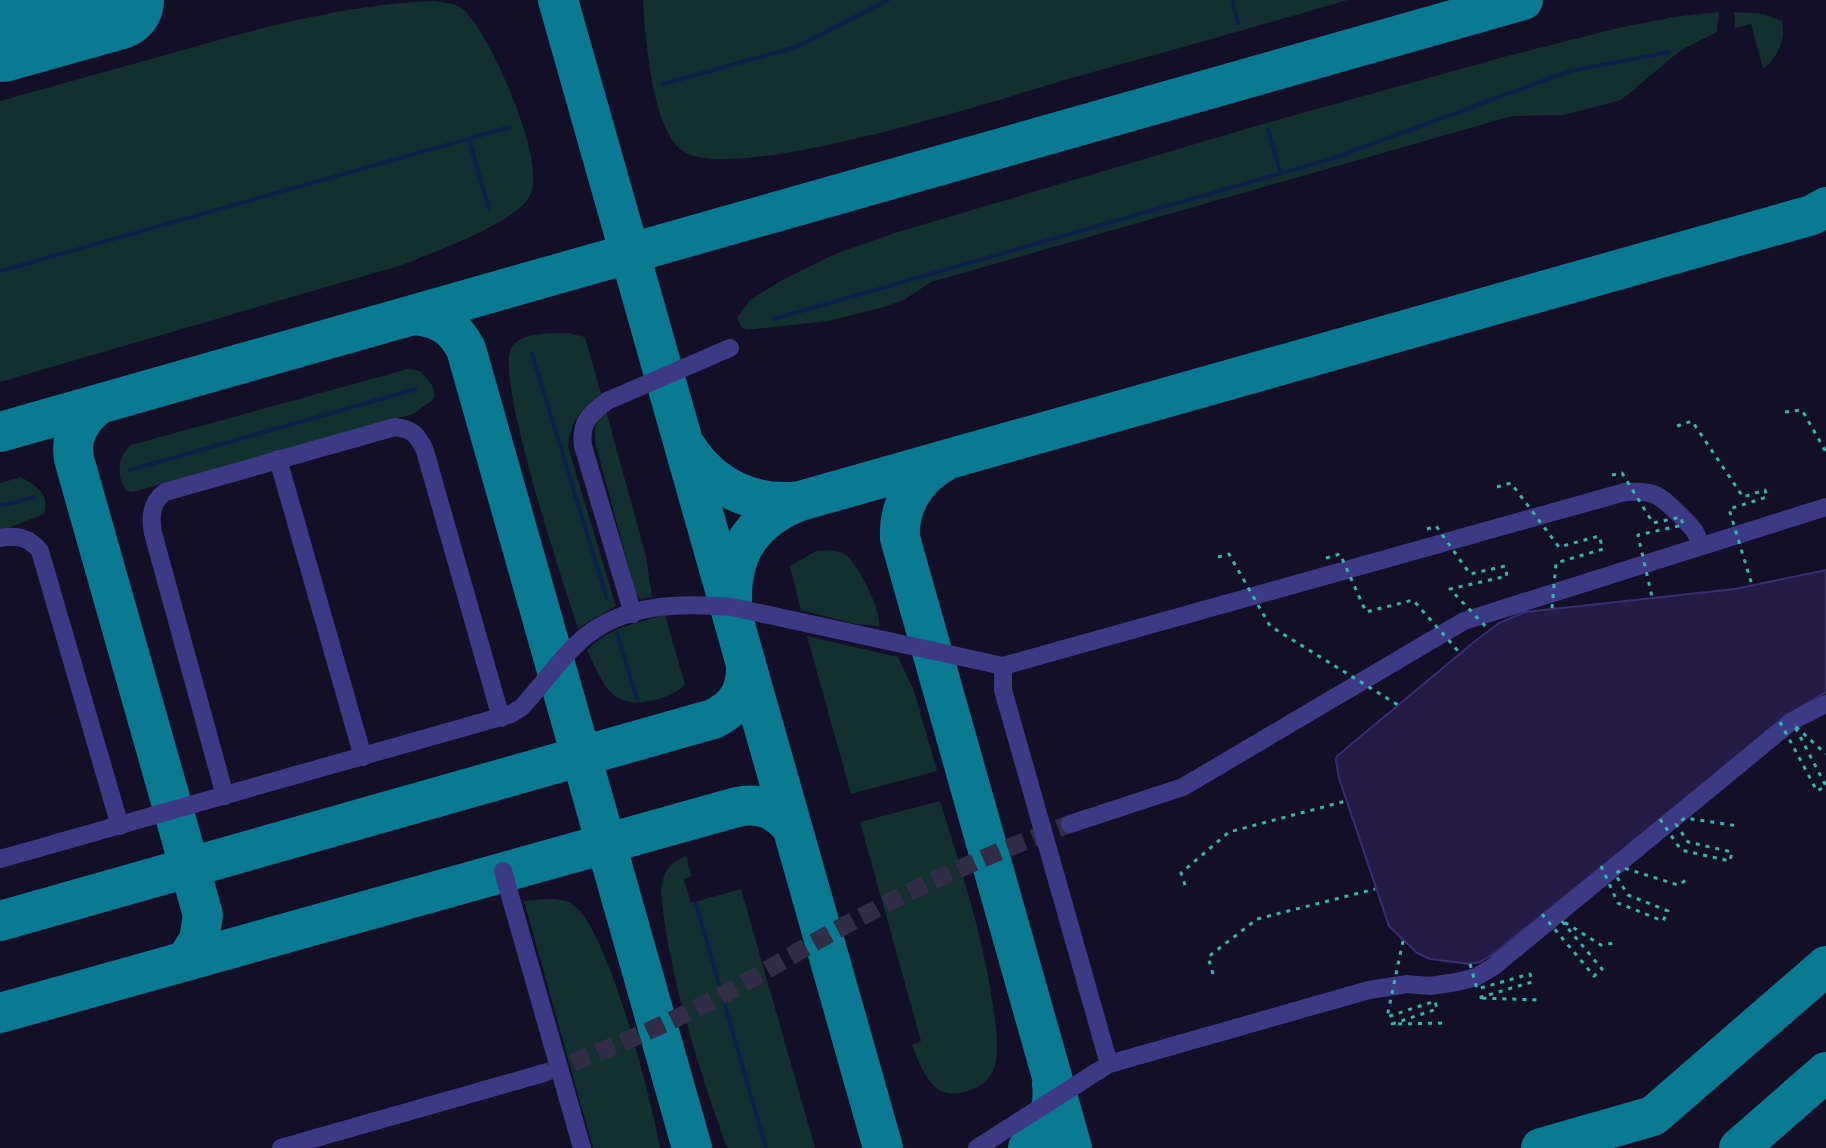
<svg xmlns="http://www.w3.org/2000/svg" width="1826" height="1148" font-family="Overpass,sans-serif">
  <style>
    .green { fill: #12302f }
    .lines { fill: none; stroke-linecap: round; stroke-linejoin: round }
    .stream { stroke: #0c2248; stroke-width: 4 }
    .taxiway { stroke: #0a7a92; stroke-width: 40 }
    .runway { stroke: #0a7a92; stroke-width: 100 }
    .building { fill: #241b47; stroke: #3b2d73; stroke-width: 2 }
    .minor-tunnel { stroke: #312d47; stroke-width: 18; stroke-dasharray: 18 9; stroke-linecap: butt }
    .path { stroke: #2fb8b0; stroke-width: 3; stroke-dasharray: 4 6; stroke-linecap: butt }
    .minor { stroke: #3d3a85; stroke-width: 18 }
    .path-bridge { stroke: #2fb8b0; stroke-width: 3; stroke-dasharray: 4 6; stroke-linecap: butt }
  </style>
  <rect width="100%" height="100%" fill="#130f26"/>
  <path class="green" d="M643 0H1348C1257 26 1166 52 1075 77 1003 98 746 182 686 153 652 136 645 35 643 0Z
    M435 1C445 3 456 3 464 10 490 34 548 163 530 196 513 225 433 252 402 265L0 382V101C61 84 122 67 183 50 267 26 348 4 435 1Z
    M1719 12 1717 32 1681 50 1621 100 1563 115 1512 116 931 282 904 300 884 307 828 321 747 330 742 328 737 318 750 300 784 279 835 254 898 232 1266 123 1511 55 1622 27 1680 16Z
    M1734 12 1764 14 1782 21C1786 40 1778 57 1763 69L1751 24 1735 28Z
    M567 333 585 337 601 394C581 407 570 423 568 447L616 606 578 628C564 585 496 383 511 349 519 331 551 334 567 333Z
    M408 369 420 371 432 385 435 395 434 399 413 414 133 492 127 491C116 479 117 456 131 445Z
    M606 411 646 556 652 597 640 599 636 594 596 446C594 431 593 421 606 411Z
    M21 477C37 486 50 494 44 514L0 531V483Z
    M829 550C836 551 843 552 847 556 859 566 882 612 879 626L855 624 801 610 790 566 816 551Z
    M665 615 685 685C675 694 662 699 649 701 610 709 602 681 587 650 611 627 633 624 665 615Z
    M807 636 898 657 914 691 937 771 851 794Z
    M940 801C963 875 988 951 996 1029 1000 1062 996 1087 959 1093 951 1094 944 1094 936 1088 924 1077 918 1060 912 1045L921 1041 860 822Z
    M686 856 692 876 684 879 691 903 741 889 815 1148H728L724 1140C700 1072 678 1003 666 932 664 915 658 892 664 876 667 866 677 860 686 856Z
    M546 899C556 899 567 899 575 906 609 934 652 1100 660 1148H593L524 901Z"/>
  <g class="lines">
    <path class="stream" d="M1232 0 1238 23
      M663 84 796 47 888 0
      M1268 130 1281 174
      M469 139 489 209
      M0 271 510 127
      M774 319 1334 158 1570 71 1669 52
      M532 354 607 599
      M130 470 416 389
      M0 506 34 497
      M617 633 637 699
      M696 904 766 1148"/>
    <path class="taxiway" d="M558 0 883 1148
      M414 315C440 318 454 326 466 349L692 1148
      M99 404C80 419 70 435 74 459L203 915 199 940 186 961
      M0 432 1523 0
      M687 448C712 487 754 507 800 501 754 519 731 550 732 600
      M945 461C916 477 898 505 900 538L1072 1148
      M800 501 1812 215 1826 207
      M0 921 713 719C738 707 747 690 746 663
      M0 1013 737 807C760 802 776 809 792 827
      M1028 1148C1046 1131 1055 1109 1052 1084
      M1541 1148 1653 1116 1826 966
      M1739 1148 1826 1072"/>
    <path class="runway" d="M0 32 114 0"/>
  </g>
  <path class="building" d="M1826 570V692L1797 709 1492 955 1480 962 1470 964 1430 959 1417 953 1389 926 1339 778 1336 760 1337 756 1474 642 1499 623 1525 612 1735 589Z"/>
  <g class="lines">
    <path class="minor-tunnel" d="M547 1072C602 1052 656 1029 709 1002 754 979 797 951 842 927 915 887 991 853 1070 824"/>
    <path class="path" d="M1785 412 1802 410 1826 452
      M1185 885 1181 873 1229 832 1346 801
      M1213 974 1208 957 1257 919 1375 889"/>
    <path class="minor" d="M278 459 363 757
      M0 538C16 535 29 537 40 551L120 826
      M633 614 583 446C580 423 589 414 607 401L730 348
      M1003 666V690L1109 1064
      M225 796 153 533C150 517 151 502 165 492L395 427C412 429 418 435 425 451L501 718
      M1070 824 1183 787 1464 621 1826 507
      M0 859 511 714 522 707C545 682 566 649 594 630 635 603 685 603 732 607L1003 666 1625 492C1656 490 1659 495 1680 515 1691 527 1697 530 1700 546
      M503 871 582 1148
      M281 1148 544 1073
      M977 1148 1109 1064 1369 990 1407 984 1430 986 1457 982 1476 977 1493 967 1792 721 1826 704"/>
    <path class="path-bridge" d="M1677 426 1692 421 1743 497 1765 490 1767 497 1729 509 1752 585
      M1612 475 1622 473 1653 523 1681 517 1683 525 1638 535 1652 597
      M1497 487 1511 483 1559 547 1599 536 1603 549 1556 563 1552 608
      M1427 529 1436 526 1470 574 1505 566 1507 576 1450 589 1489 630
      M1218 557 1229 554 1270 626 1398 705
      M1326 558 1340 554 1366 612 1413 600 1460 653
      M1780 722 1817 791 1826 786 1794 725 1826 754
      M1660 819 1681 850 1730 861 1732 852 1688 842 1676 824 1685 818 1739 826
      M1601 866 1618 903 1663 921 1668 911 1628 895 1615 874 1624 868 1678 885 1686 880
      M1542 914 1594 976 1602 969 1561 920 1601 945 1614 943
      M1403 941 1387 1017 1435 1001 1437 1009 1392 1024 1446 1023
      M1470 964 1477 989 1530 974 1532 982 1478 998 1542 1000"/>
  </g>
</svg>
